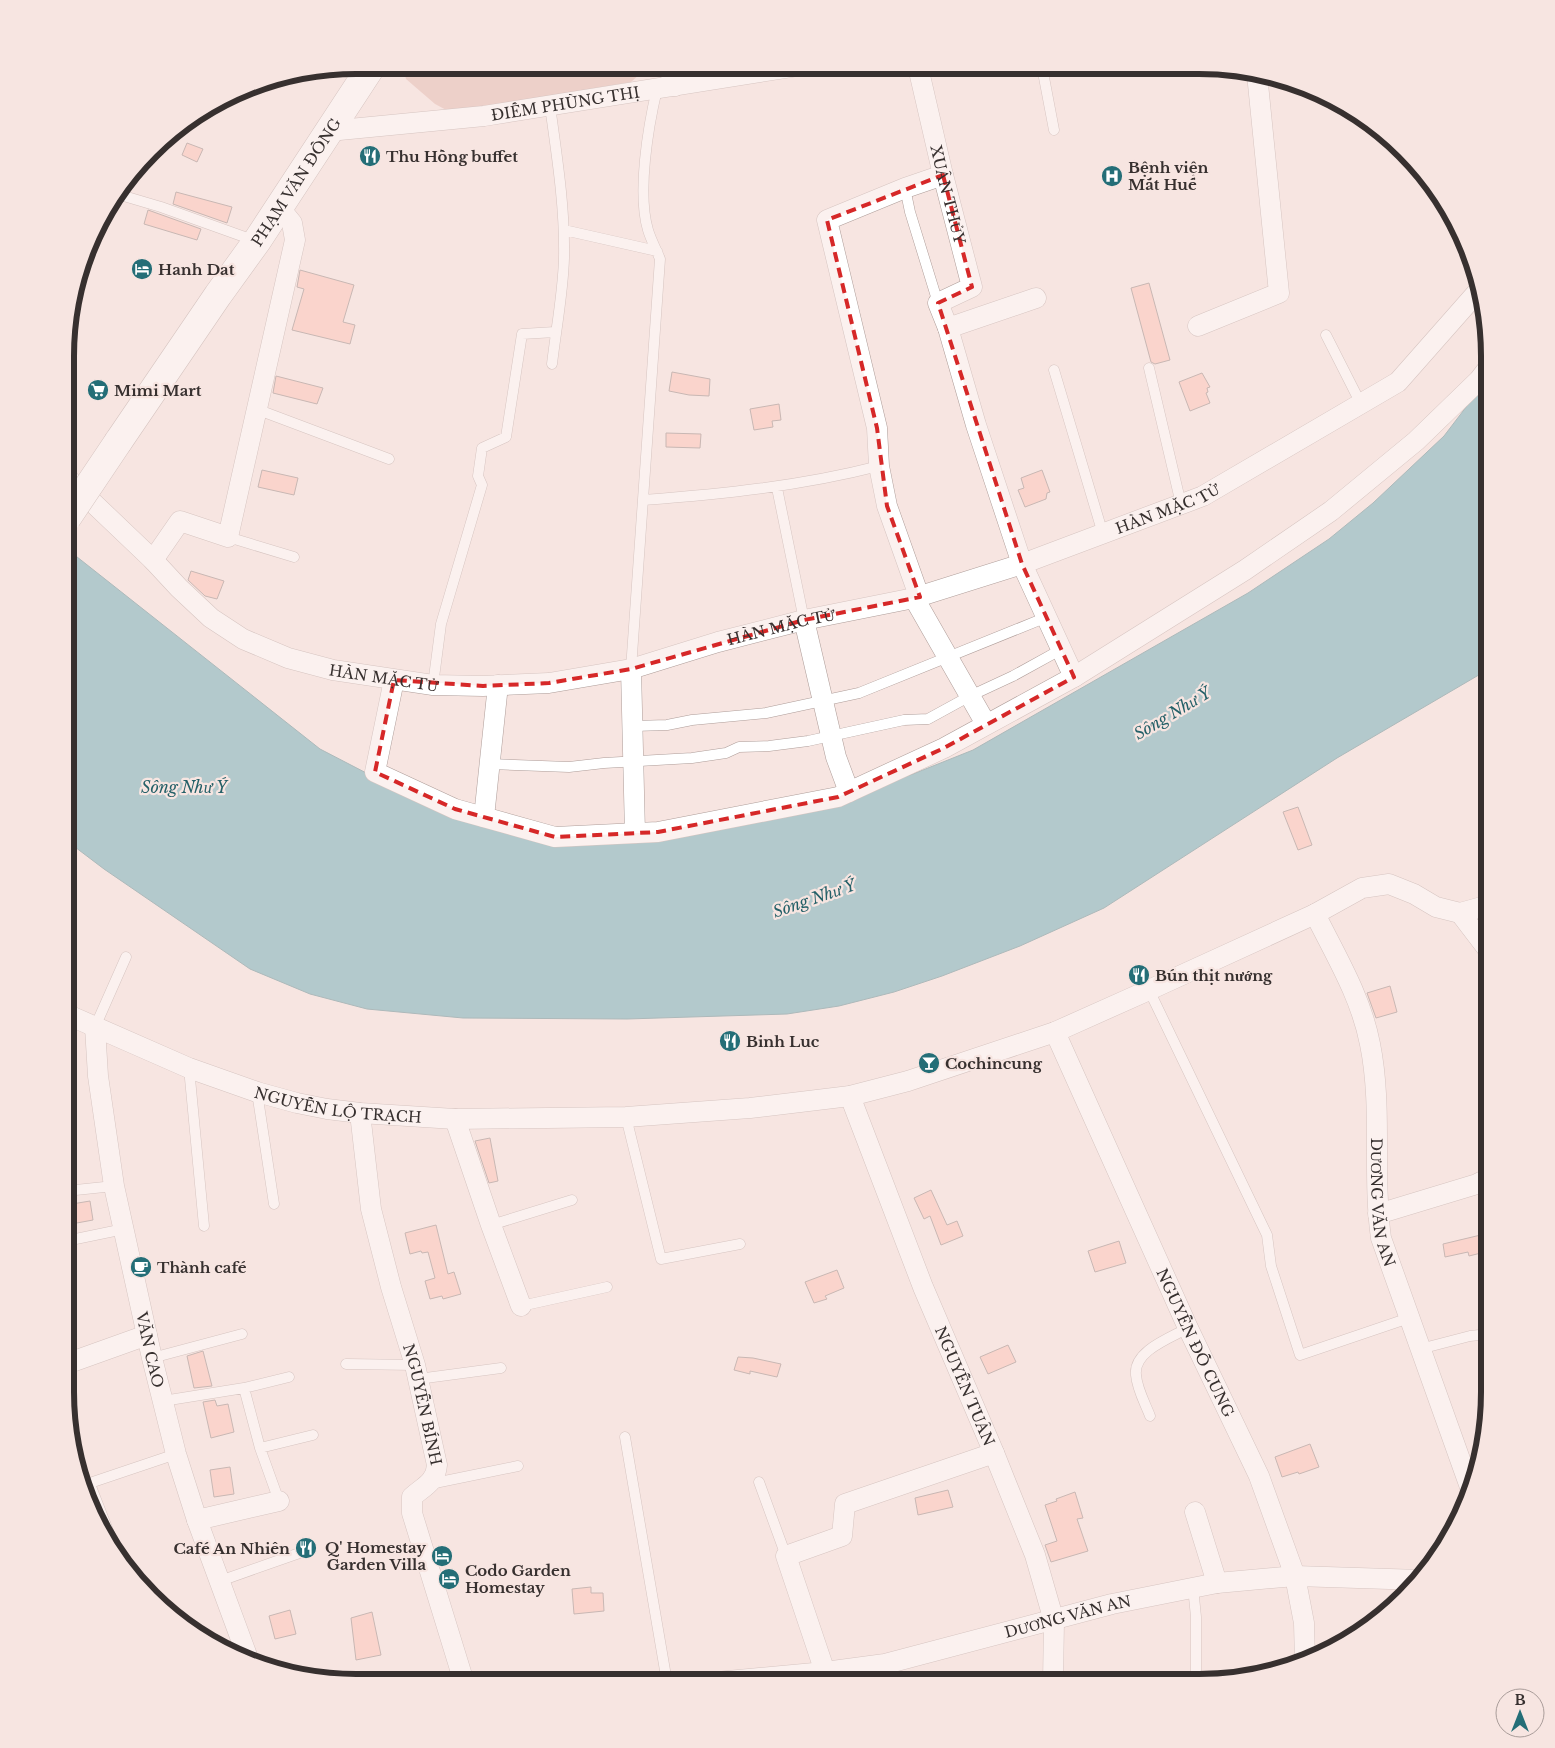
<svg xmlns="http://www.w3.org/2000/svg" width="1555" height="1748" font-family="'Libre Baskerville',serif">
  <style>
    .green { fill: #e1b6ac }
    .water { fill: #5fa7b1; stroke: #53838a }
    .building { fill: #fcbfb1; stroke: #8f7f7b }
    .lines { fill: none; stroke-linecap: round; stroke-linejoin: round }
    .service-casing { stroke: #ae9d99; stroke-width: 11 }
    .minor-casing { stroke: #ae9d99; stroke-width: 21 }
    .primary-casing { stroke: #ae9d99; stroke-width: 29 }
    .service { stroke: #fff; stroke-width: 10 }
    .minor { stroke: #fff; stroke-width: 20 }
    .primary { stroke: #fff; stroke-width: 28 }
    .trunk-bridge-casing { stroke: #ae9d99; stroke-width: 29; stroke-linecap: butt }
    .trunk-bridge { stroke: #fff; stroke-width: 28 }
    .marked { fill: none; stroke: #d62828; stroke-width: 4; stroke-dasharray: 10 6; stroke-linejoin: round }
    .labels { text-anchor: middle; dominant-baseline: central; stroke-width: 4.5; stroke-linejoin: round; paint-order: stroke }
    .street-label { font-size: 15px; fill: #37302f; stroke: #f7e5e1 }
    .poi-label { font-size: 15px; font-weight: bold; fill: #37302f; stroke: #f7e5e1; text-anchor: start }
    .water-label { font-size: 16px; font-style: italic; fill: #246068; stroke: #f7e5e1 }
    .rim { fill: none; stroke: #37302f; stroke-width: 6 }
  </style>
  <rect width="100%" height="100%" fill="#f7e5e1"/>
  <path class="green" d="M402 65 645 66 640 74 631 82 450 112 435 104 406 79Z"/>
  <path class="water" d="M1489 377V669L1337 758 1104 908 1020 946 942 976 894 992 839 1006 787 1014 627 1019 463 1018 367 1009 310 994 250 969 104 869 67 841V549L320 749 401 791 578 837 846 794 913 774 973 750 1248 593 1329 539 1373 503 1444 436Z"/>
  <path class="building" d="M187 143 203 149 197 162 182 155Z
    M176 192 232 207 227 223 173 204Z
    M148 210 201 229 197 240 144 224Z
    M300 270 354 285 343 322 355 325 350 344 292 330 304 289 297 287Z
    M1149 283 1170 360 1155 364 1151 362 1131 288Z
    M672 372 710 379 709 396 689 395 669 391Z
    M1202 373 1210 387 1207 388 1208 392 1206 393 1210 403 1190 411 1179 382Z
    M276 376 323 388 317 404 273 393Z
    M779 404 781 420 772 421 773 427 754 430 750 409Z
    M666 433 701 434 700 448 666 447Z
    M262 470 298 478 294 495 258 487Z
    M1042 470 1050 492 1047 493 1046 499 1025 507 1018 490 1024 488 1021 478Z
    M191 571 224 581 217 599 205 596 188 580Z
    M1298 807 1312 845 1298 850 1283 812Z
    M1390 986 1397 1012 1376 1018 1367 993Z
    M490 1138 498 1181 489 1183 475 1141Z
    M931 1190 947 1225 957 1221 963 1236 941 1245 930 1216 924 1219 914 1198Z
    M90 1201 93 1220 66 1225V1205Z
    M436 1225 448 1274 454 1272 461 1294 443 1299 442 1296 430 1299 425 1281 435 1278 428 1252 422 1253 421 1251 410 1254 405 1233Z
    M1489 1233V1251L1469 1256 1468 1252 1445 1257 1443 1244Z
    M1119 1241 1126 1263 1095 1272 1088 1251Z
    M837 1270 844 1288 825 1296 827 1299 814 1303 805 1282Z
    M1008 1345 1016 1362 988 1374 980 1357Z
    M203 1351 212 1386 194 1388 187 1356Z
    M738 1357 753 1358 781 1364 777 1377 750 1371V1374L734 1370Z
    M215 1400 217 1406 228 1404 234 1432 211 1438 203 1402Z
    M1310 1444 1319 1467 1299 1474 1298 1472 1282 1477 1275 1457Z
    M230 1467 234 1494 214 1497 210 1470Z
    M948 1490 953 1507 918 1515 915 1498Z
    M1075 1492 1083 1518 1077 1519 1088 1551 1051 1562 1045 1545 1057 1541 1045 1505 1057 1501 1056 1499Z
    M591 1587V1593H603L604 1611 574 1614 572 1589Z
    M290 1610 296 1634 275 1639 269 1616Z
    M372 1612 381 1655 356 1660 351 1618Z"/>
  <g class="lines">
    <g class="service-casing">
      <path id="service" d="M1042 67 1054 130
        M550 106C557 157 565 207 564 258 563 294 556 329 552 364
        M905 188 910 212 938 303
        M117 194 161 207 256 241
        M564 230 657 251
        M1326 335 1361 404
        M1149 368 1181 504
        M1054 370 1103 534
        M256 409 389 459
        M777 488 804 620
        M643 500C723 494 801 486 879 466
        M228 537 294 557
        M631 669 660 259C656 249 651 240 648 230 637 193 648 127 657 89
        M433 685 441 624 482 485 478 476 482 448 506 437 522 334 555 332
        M634 726 667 725 692 720 766 713 859 693 1047 617
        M490 764 569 767 604 763 692 758 726 753 739 747 769 746 808 741 904 720 928 719 970 696 1013 676 1062 649
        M1149 990 1267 1235 1271 1266 1300 1355 1409 1318
        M95 1027 126 957
        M189 1068 204 1226
        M257 1092 274 1204
        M626 1117 661 1259 740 1244
        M66 1191 114 1186
        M491 1225 572 1200
        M66 1241 124 1229
        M521 1306 607 1287
        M1420 1349 1470 1336 1489 1334
        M152 1358 242 1334
        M346 1364 415 1365
        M418 1379 501 1368
        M244 1388 260 1448 279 1501
        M163 1401 244 1388 289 1377
        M1150 1416C1145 1403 1137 1389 1136 1375 1133 1351 1170 1338 1188 1328
        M625 1437 667 1682
        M260 1448 313 1435
        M77 1469 86 1485
        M759 1482 786 1556
        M90 1484 116 1551
        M430 1484 518 1466
        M81 1486 176 1454
        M220 1581 308 1550
        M1193 1587 1196 1617V1682
        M882 1682 885 1664"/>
    </g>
    <g class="minor-casing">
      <g id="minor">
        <path d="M668 66 675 86"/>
        <path id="s1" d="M918 67 943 175 972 287 938 303 948 328 976 425 1022 564 1074 677"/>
        <path id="s2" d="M329 131 484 116 798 66"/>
        <path d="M1198 326 1279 293 1257 74"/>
        <path d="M948 328 1036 298"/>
        <path id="s3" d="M67 478 153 560 179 588 211 618 243 639 288 658 333 670 433 685 483 686 549 683 631 669 718 642 804 620 914 598 1022 564 1203 496 1398 382 1480 289"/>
        <path d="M153 560 180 521 228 537 295 240 292 223 279 207"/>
        <path d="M919 596 887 506 879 466 877 428 827 220 905 188 943 175"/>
        <path d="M914 598 986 724"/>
        <path d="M804 620 836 757 849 792"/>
        <path d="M631 669 635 833"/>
        <path d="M394 680 375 772 455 809 555 837 658 832 838 797 944 748 1074 677 1245 570 1331 511 1416 441 1479 380 1489 367"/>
        <path d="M484 817 498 685"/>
        <path d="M1460 913 1489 951"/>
        <path id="s4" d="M1315 914C1336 956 1361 997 1370 1044 1383 1108 1372 1174 1381 1238L1471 1490"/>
        <path id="s5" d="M66 1014 189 1068 257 1092 297 1103 327 1109 360 1113 455 1119 626 1117 750 1108 850 1096 908 1081 1055 1032 1149 990 1315 914 1362 888 1389 884 1414 894 1436 907 1460 913 1489 905"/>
        <path id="s6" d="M95 1027 98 1076 114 1186 152 1358 176 1454 197 1520 249 1661"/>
        <path id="s7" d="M1055 1032 1188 1328 1259 1476 1295 1576 1304 1623 1305 1662"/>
        <path id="s8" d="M850 1096 923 1287 994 1453 1035 1555 1054 1621 1053 1682"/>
        <path id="s9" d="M360 1113 371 1209 391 1287 415 1365 437 1465C436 1482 423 1487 412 1497V1513L464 1682"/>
        <path d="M455 1119 491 1225 521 1306"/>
        <path d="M1378 1214 1477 1184 1489 1178"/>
        <path d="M66 1364 147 1335"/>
        <path d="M1195 1512 1217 1583"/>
        <path d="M197 1520 279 1501"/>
        <path d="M825 1672 786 1556 842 1536 845 1504 994 1453"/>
        <path id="s10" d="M717 1682 825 1672 885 1664 1112 1604 1217 1583 1295 1576 1421 1580"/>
      </g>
    </g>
    <g class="primary-casing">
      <g id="primary">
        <path id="s11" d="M118 442 218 295 257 241 369 70 370 65"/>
      </g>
    </g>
    <use href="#service" class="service"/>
    <use href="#minor" class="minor"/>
    <use href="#primary" class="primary"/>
    <g class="trunk-bridge-casing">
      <path id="trunk-bridge" d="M67 518 118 442"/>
    </g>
    <use href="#trunk-bridge" class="trunk-bridge"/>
  </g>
  <path d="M0 0H1555V1748H0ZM943 175 972 287 938 303 1022 564 1074 677 944 748 838 797 658 832 555 837 455 809 375 772 394 680 483 686 549 683 631 669 804 620 920 597 887 506 877 428 827 220Z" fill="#f7e5e1" fill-opacity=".55" fill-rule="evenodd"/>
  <path class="marked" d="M943 175 972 287 938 303 1022 564 1074 677 944 748 838 797 658 832 555 837 455 809 375 772 394 680 483 686 549 683 631 669 804 620 920 597 887 506 877 428 827 220Z"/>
  <defs>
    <g id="restaurant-disc" transform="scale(1.125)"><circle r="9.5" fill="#246e77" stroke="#f7e5e1"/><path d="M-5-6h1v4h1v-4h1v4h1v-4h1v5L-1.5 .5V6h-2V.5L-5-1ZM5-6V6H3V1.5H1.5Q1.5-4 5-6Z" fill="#fff"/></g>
    <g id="hospital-disc" transform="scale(1.125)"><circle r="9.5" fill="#246e77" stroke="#f7e5e1"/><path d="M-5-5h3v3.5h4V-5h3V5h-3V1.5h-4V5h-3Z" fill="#fff"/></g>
    <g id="hotel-disc" transform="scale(1.125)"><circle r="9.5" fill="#246e77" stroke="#f7e5e1"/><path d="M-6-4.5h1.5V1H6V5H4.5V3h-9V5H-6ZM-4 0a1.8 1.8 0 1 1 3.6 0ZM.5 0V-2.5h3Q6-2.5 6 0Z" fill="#fff"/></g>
    <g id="supermarket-disc" transform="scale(1.125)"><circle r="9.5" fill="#246e77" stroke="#f7e5e1"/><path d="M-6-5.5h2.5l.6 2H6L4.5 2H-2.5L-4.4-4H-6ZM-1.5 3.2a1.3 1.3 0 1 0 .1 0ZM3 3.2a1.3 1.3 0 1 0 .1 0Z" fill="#fff"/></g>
    <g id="bar-disc" transform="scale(1.125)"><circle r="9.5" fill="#246e77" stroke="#f7e5e1"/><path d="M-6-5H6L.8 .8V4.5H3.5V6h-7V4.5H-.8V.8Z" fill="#fff"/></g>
    <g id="cafe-disc" transform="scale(1.125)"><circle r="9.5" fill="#246e77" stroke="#f7e5e1"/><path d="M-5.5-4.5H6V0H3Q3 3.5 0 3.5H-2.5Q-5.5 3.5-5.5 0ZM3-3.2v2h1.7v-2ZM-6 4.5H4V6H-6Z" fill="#fff"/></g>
  </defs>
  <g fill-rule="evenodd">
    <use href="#restaurant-disc" x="370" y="156"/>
    <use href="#hospital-disc" x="1112" y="176"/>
    <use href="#hotel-disc" x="142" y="269"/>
    <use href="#supermarket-disc" x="98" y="390"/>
    <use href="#restaurant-disc" x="1139" y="975"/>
    <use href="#restaurant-disc" x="730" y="1041"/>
    <use href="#bar-disc" x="929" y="1063"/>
    <use href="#cafe-disc" x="141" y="1267"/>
    <use href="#restaurant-disc" x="306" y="1548"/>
    <use href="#hotel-disc" x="442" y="1556"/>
    <use href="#hotel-disc" x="449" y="1579"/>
  </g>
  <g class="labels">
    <g class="street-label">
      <text stroke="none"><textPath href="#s2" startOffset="238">ĐIỀM PHÙNG THỊ</textPath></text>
      <text stroke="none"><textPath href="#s11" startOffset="315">PHẠM VĂN ĐỒNG</textPath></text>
      <text stroke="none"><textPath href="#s1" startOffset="131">XUÂN THỦY</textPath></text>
      <text stroke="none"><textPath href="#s3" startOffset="1196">HÀN MẶC TỬ</textPath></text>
      <text stroke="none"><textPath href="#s3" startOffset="791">HÀN MẶC TỬ</textPath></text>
      <text stroke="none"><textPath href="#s3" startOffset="386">HÀN MẶC TỬ</textPath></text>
      <text stroke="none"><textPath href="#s5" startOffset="289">NGUYỄN LỘ TRẠCH</textPath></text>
      <text stroke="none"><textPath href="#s4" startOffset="301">DƯƠNG VĂN AN</textPath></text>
      <text stroke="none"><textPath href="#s7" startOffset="341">NGUYỄN ĐỖ CUNG</textPath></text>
      <text stroke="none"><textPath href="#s6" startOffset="328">VĂN CAO</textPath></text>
      <text stroke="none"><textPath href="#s8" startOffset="312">NGUYỄN TUÂN</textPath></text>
      <text stroke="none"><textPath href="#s9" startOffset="299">NGUYỄN BÍNH</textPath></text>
      <text stroke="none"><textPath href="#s10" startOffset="358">DƯƠNG VĂN AN</textPath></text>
    </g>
    <g class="poi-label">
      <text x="386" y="156">Thu Hồng buffet</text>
      <text x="1128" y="167">Bệnh viện<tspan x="1128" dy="17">Mắt Huế</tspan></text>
      <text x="158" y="269">Hanh Dat</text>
      <text x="114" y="390">Mimi Mart</text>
      <text x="1155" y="975">Bún thịt nướng</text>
      <text x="746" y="1041">Binh Luc</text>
      <text x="945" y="1063">Cochincung</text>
      <text x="157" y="1267">Thành café</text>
      <text x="426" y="1547" text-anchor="end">Q' Homestay<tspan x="426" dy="17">Garden Villa</tspan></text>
      <text x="290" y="1548" text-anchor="end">Café An Nhiên</text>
      <text x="465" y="1570">Codo Garden<tspan x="465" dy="17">Homestay</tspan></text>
    </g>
    <g class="water-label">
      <text transform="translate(1172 713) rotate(-31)">Sông Như Ý</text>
      <text x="184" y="787">Sông Như Ý</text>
      <text transform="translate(814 898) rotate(-19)">Sông Như Ý</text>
    </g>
  </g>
  <path d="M0 0H1555V1748H0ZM356 74H1199A282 282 0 0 1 1481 356V1392A282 282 0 0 1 1199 1674H356A282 282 0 0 1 74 1392V356A282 282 0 0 1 356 74Z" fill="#f7e5e1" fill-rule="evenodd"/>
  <path class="rim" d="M356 74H1199A282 282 0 0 1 1481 356V1392A282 282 0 0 1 1199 1674H356A282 282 0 0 1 74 1392V356A282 282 0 0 1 356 74Z"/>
  <g transform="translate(1520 1713)"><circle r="24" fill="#f7e5e1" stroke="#aa9d9a"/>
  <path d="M0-4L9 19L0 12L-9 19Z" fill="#246e77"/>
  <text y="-8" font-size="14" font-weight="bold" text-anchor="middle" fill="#37302f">B</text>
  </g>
</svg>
